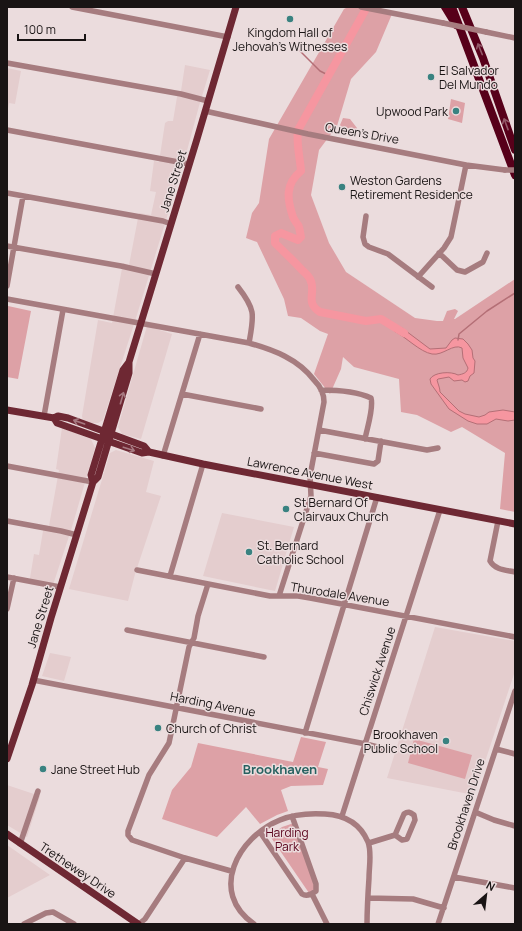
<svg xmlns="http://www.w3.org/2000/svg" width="522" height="931" font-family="Manrope,sans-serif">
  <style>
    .built { fill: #e4cdce }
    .green { fill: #dda1a6 }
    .water { fill: #f696a0; stroke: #b46f76 }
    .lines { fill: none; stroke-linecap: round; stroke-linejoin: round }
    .stream { stroke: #b46f76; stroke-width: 1.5 }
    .river { stroke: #f696a0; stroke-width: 8 }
    .minor { stroke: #a67c7f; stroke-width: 5.5 }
    .major { stroke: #6e2833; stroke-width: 7 }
    .highway { stroke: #57001a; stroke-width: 8 }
    .minor-bridge { stroke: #a67c7f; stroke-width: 5.5 }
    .oneway { stroke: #925868 }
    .oneway2 { stroke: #a67980 }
    .poi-dot { fill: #398280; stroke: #ebdcdd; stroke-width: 1.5 }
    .labels { text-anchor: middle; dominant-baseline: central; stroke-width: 3; stroke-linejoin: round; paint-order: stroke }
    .poi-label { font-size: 12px; fill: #191414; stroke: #ebdcdd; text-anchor: start }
    .street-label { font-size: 12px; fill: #191414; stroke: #ebdcdd }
    .park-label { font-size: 12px; fill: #5a021b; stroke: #ebdcdd }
    .neighbourhood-label { font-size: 13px; font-weight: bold; fill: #276160; stroke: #ebdcdd }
  </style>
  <rect width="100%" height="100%" fill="#ebdcdd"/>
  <path class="built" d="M185 65 210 70 199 106 185 158 136 318 103 420 98 423H91L83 421 82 416 98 320 112 323 123 263 129 265 139 213 151 215 156 192 150 191 154 161 159 162 165 123 168 121H173L177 97 181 91Z
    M7 68 21 71 15 104 9 103 7 114Z
    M147 326 172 334 141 439 122 434 118 427Z
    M62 428 91 439 95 448 72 527 52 588 29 584 34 554 39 555 44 525 49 526 59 470 56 469Z
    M116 450 154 461 146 492 161 496 135 574 128 601 69 589 110 453Z
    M222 513 294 527 275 591 203 576Z
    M435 627 515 641V671L474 795 387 778Z
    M50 653 71 657 64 681 42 676Z
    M7 785 40 796 27 837 7 825Z
    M7 845 50 875 7 898Z"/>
  <path class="green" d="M348 7H377L392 14 376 52 351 79 337 126 319 150 311 195 329 243 346 272 415 318 437 321H443L447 311 455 309 458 311 454 319H455L515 279V512L500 509 505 453 462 427 451 432 417 415 401 412 399 379 354 367 343 357 341 369 330 394 314 374 328 334 320 331 301 318 288 316 284 299 257 242 246 238 252 213 259 203 269 139 344 9Z
    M451 99 465 103 462 123 448 119Z
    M343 118 350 119 357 128 352 136 342 132 340 125Z
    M8 306 31 311 18 379 7 377Z
    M301 737 326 742 318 767 328 769 323 785 291 786 281 790 288 811 277 815 260 824 246 807 217 837 162 819 172 790 191 767 198 743 293 762Z
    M414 739 472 755 465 779 408 763Z
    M294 823 315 887 314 892 309 893 270 836 282 827Z"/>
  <path class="water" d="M397 326 402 328 430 349 446 348 452 340 455 338 463 339 468 344 472 350 473 358 475 361 474 373 470 376 468 381 465 382 462 380 454 381 449 377 438 379 437 380C438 384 440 388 440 392L459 411 465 414 479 417 485 415 489 412 503 410 515 412V420L508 421 496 419 487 424H477L468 421 449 409 431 384 430 379C434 372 451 371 458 375 463 374 467 373 468 368L463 358 462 348C453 343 443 356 432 354 420 352 406 337 394 331Z"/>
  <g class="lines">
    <path class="stream" d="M292 43 320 71 328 75
      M458 340 459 334 487 311 515 293"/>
    <path class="river" d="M367 7 298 130C296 143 300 157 301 171 285 184 287 199 293 217 294 220 296 222 298 225 300 228 300 233 301 237L298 240 281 233 275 236V243C284 252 293 260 302 270 304 272 308 275 310 279 317 292 304 302 320 312L366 321 381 319 404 333"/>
    <path class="minor" d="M72 7 228 37
      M361 7 443 23
      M486 32 515 38
      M7 63 181 94 208 101
      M205 111 308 134 466 165 505 170
      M7 130 189 164
      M7 193 163 221 171 224
      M366 216 363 237 365 244 369 247 388 254 432 287
      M7 246 121 266 156 274
      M439 253 457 270 465 272 483 262 487 253
      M418 277 444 248 451 237 466 165
      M7 286 23 196
      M238 287C256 310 254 315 249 343
      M7 299 249 343C274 350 298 359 314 380 320 386 324 393 324 402L310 476 311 496 279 596
      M321 390C338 390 356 391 371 398 374 408 367 428 365 439
      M182 394 261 409
      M44 416 63 310
      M319 430 427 450 438 448
      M314 453 374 464 378 461 381 441
      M163 456 200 334
      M7 466 93 482
      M7 521 61 531 77 535
      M498 521 490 561C495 570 506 570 515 572
      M137 570 270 596H298L310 598 515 637
      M170 576 203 464
      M7 577 60 587
      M208 584 198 616 194 638 189 647 169 743 149 775 128 831V835L132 840 185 858 231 871
      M7 609 14 578
      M127 630 264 657
      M33 680 366 744 389 750
      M305 733 377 497
      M496 749 515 754
      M475 812 494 820 515 826
      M342 816 440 510
      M260 832 302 894C307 897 312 894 316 891V884L292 816
      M369 843 395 835 404 814C408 811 410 812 414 815L415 820 407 839 402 840 395 835
      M20 844 38 791
      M454 877 515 888
      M312 894 327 924
      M368 898 413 899 444 908
      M24 924 46 913 53 912 74 924
      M139 924 145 919 185 858
      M254 924C208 892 238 837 280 820 294 814 309 813 325 814 344 815 360 823 368 842 372 852 369 867 369 878 368 893 367 909 367 924
      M438 924 515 691"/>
    <path class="major" d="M7 410 54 418 58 416 68 418 144 446 149 452
      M54 418 57 423 142 453 149 452 203 464 515 524
      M93 482 91 475 123 370 129 362
      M7 759 32 685 51 618 93 482 98 477 129 373V362L197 139 236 7
      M7 834 138 924"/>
    <path class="highway" d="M445 7 456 25
      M452 7 515 175
      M462 7 483 58 515 150"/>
    <path class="minor-bridge" d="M443 23 486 32
      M505 170H515"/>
  </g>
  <defs><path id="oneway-shaft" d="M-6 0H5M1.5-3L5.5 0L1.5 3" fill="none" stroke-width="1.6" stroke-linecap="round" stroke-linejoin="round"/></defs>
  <g class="oneway">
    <use href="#oneway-shaft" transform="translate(480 49) rotate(-112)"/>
    <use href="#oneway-shaft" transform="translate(506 124) rotate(-110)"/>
  </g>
  <g class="oneway2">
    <use href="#oneway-shaft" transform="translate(122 398) rotate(-74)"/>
    <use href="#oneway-shaft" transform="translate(79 422) rotate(-161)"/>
    <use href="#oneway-shaft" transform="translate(129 449) rotate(18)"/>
  </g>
  <g class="poi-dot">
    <circle cx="290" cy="19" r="4"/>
    <circle cx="431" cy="77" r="4"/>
    <circle cx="456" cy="111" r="4"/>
    <circle cx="342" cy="187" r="4"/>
    <circle cx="286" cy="509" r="4"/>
    <circle cx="249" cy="552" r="4"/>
    <circle cx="158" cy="728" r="4"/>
    <circle cx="446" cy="741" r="4"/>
    <circle cx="43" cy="769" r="4"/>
  </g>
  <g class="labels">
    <g class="poi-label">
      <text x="290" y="32" text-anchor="middle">Kingdom Hall of<tspan x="290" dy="14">Jehovah's Witnesses</tspan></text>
      <text x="439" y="70">El Salvador<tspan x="439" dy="14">Del Mundo</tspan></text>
      <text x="448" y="111" text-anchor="end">Upwood Park</text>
      <text x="350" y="180">Weston Gardens<tspan x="350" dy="14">Retirement Residence</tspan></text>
      <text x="294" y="502">St Bernard Of<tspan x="294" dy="14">Clairvaux Church</tspan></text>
      <text x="257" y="545">St. Bernard<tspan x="257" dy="14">Catholic School</tspan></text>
      <text x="166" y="728">Church of Christ</text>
      <text x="438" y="734" text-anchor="end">Brookhaven<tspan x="438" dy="14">Public School</tspan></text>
      <text x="51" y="769">Jane Street Hub</text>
    </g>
    <g class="street-label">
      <text transform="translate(362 133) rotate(10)">Queen's Drive</text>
      <text transform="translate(173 181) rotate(-73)">Jane Street</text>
      <text transform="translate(310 473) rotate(11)">Lawrence Avenue West</text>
      <text transform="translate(340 594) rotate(9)">Thurodale Avenue</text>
      <text transform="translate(40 617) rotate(-73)">Jane Street</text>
      <text transform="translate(377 671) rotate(-72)">Chiswick Avenue</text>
      <text transform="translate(213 704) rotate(11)">Harding Avenue</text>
      <text transform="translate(466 804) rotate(-72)">Brookhaven Drive</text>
      <text transform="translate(78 870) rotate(34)">Trethewey Drive</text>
    </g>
    <g class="park-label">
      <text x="287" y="832">Harding<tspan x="287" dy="14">Park</tspan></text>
    </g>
    <g class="neighbourhood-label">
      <text x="280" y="769">Brookhaven</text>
    </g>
  </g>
  <rect width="522" height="931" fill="none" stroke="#191414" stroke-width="16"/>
  <g transform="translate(486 895) rotate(28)" stroke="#ebdcdd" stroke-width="3" paint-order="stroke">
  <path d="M0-3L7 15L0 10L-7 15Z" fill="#191414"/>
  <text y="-6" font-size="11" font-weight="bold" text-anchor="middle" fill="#191414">N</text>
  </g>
  <path d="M18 34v6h67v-6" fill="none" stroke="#191414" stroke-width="2"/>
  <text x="24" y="34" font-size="12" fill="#191414" stroke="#ebdcdd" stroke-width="3" paint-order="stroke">100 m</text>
</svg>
